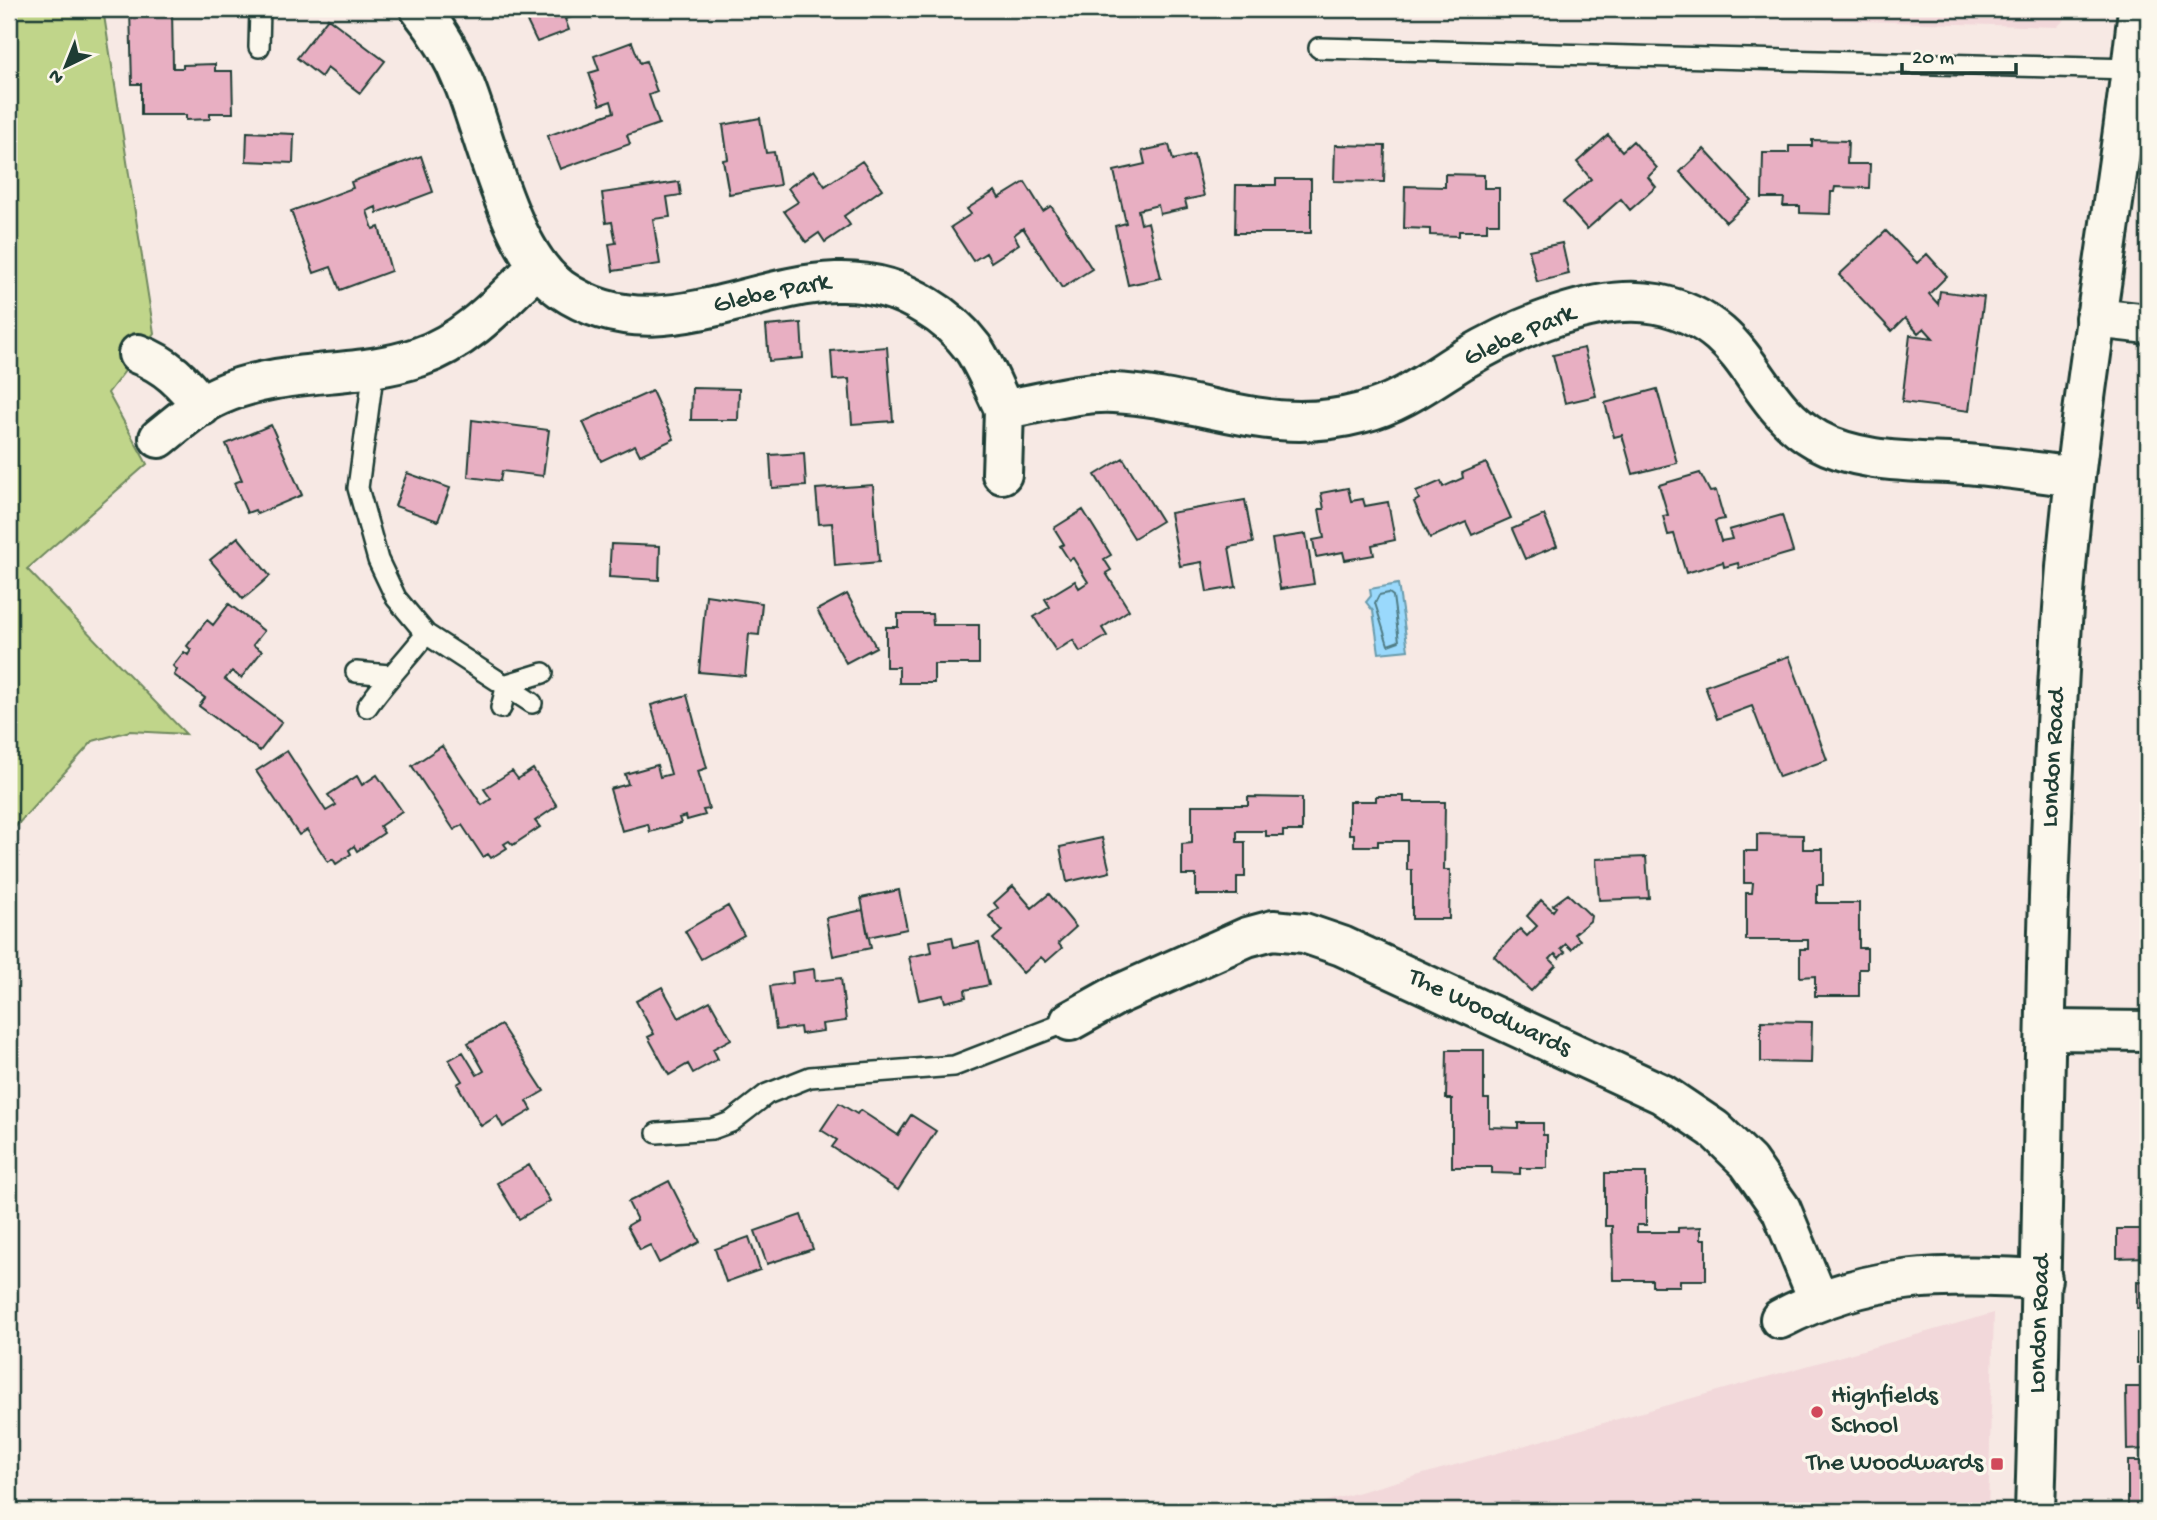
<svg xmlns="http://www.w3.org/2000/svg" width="2157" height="1520" font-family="'Gochi Hand',sans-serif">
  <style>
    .built { fill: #f2d8da }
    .green { fill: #c0d58a; stroke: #70895f; stroke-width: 2 }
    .water { fill: #9ad9fc; stroke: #699bac; stroke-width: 2 }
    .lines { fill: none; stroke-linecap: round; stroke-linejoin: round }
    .shore { stroke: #507b84; stroke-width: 2 }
    .building { fill: #e8afc2; stroke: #1f3d34; stroke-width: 2 }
    .service-casing { stroke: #1f3d34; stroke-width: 24 }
    .minor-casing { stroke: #1f3d34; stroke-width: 44 }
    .secondary-casing { stroke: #1f3d34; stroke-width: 44 }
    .service { stroke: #fbf7ec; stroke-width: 19 }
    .minor { stroke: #fbf7ec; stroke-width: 38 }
    .secondary { stroke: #fbf7ec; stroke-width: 38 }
    .poi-dot { fill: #d1495b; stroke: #fbf7ec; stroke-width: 2.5 }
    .labels { text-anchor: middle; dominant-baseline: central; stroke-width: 7; stroke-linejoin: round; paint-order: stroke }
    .street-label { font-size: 26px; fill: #1f3d34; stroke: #fbf7ec }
    .poi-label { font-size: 26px; fill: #1f3d34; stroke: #fbf7ec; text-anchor: start }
  </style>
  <rect width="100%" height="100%" fill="#f7e9e4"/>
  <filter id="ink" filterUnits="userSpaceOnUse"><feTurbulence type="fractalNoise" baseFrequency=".0143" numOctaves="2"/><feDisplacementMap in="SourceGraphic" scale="14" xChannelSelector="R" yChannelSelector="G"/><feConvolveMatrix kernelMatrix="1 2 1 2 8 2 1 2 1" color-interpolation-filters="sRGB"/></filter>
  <g filter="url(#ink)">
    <path class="built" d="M1460 9H2075L2057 27Z
      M1994 1313 1988 1511H1292Z"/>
    <path class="green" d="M9 9H103L154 333 108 393 147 464 27 569 186 734 130 731 93 741 9 834Z"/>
    <path class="water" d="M1398 584 1408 650 1379 653 1373 611 1366 602 1371 596 1370 589Z"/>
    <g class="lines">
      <path class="shore" d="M1389 593 1393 596 1399 641 1388 645 1375 603 1379 595Z"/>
    </g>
    <path class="building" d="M130 9H172L173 68H183V65L215 64V71H232L233 113H210V119L186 120V115H141V84H132Z
      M521 9H576L578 15 565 19 569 30 537 42Z
      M328 18 385 61 360 93 327 68 321 77 297 58Z
      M632 42 640 63 646 61 657 92 649 95 659 124 627 135 630 144 560 169 547 136 614 112 611 101 600 105 589 73 599 70 594 56Z
      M760 118 766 153 774 152 780 185 729 194 723 160 728 159 723 125Z
      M247 132 294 134 293 163 246 161Z
      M1608 135 1622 151 1633 141 1657 168 1648 177 1656 187 1630 210 1621 199 1587 229 1563 202 1591 179 1577 162Z
      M1812 140 1848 141 1847 164H1870L1869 188 1835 187 1834 192H1831L1830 214 1800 213V206H1783L1784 198H1762L1763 153H1789V146H1812Z
      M1169 145 1173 160 1194 155 1204 196 1185 200 1187 208 1160 214 1158 205 1138 210 1141 224 1148 222 1161 278 1128 285 1115 226 1126 223 1114 171 1145 164 1142 151Z
      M1335 145 1385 146 1384 182 1334 181Z
      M1704 149 1751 200 1726 222 1680 172Z
      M421 156 433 192 377 213 376 207 367 211 373 229 379 227 391 271 340 290 331 267 314 273 291 211 353 188 351 182Z
      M862 161 882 189 844 216 850 225 825 242 819 233 806 242 784 211 798 202 788 188 814 170 825 186Z
      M1445 174 1484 175V188H1499V223H1487V231H1459V236L1430 235V229L1404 228 1405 186 1445 187Z
      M1276 179H1311V233H1235L1236 185H1276Z
      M679 182 681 195 667 197 670 217 653 219 660 264 613 271 609 244 616 243 612 222 606 223 602 193Z
      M1025 182 1043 211 1051 206 1092 269 1062 288 1023 228 1014 235 1019 244 991 262 986 253 973 261 951 227 971 214 967 209 995 191 999 198Z
      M1886 231 1917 263 1927 254 1947 276 1929 294 1938 304 1940 291 1984 297 1969 411 1902 402 1910 335 1933 338 1924 328 1918 333 1905 318 1892 331 1839 275Z
      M1562 243 1569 274 1537 282 1529 250Z
      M801 323 803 358 769 361 766 326Z
      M887 347 893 421 852 424 849 379 833 380 831 351Z
      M1584 348 1596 396 1565 403 1553 355Z
      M692 388 739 389 738 420H691Z
      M1657 389 1677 463 1633 474 1622 435 1614 437 1605 403Z
      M652 391 674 439 640 455 635 445 601 461 583 422Z
      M472 420 549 430 543 476 502 471 500 481 468 477Z
      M271 425 302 495 257 514 255 510 247 513 234 483 242 480 226 444Z
      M804 453 806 486 772 488 770 455Z
      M1123 458 1162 521 1134 538 1095 475Z
      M1486 463 1511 518 1472 535 1466 522 1430 538 1414 502 1419 499 1416 492 1441 481 1443 487 1463 478 1462 473Z
      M407 473 450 488 438 521 395 506Z
      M1700 473 1710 492 1716 491 1724 519 1715 521 1721 541 1732 539 1729 530 1782 515 1793 552 1739 568 1738 563 1724 567 1723 562 1686 573 1674 534 1668 535 1663 516 1668 515 1659 485Z
      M873 485 879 562 835 566 832 523 819 524 816 489Z
      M1348 488 1351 501 1363 499 1365 506 1388 502 1395 540 1372 545 1374 555 1345 560 1343 552 1316 557 1313 540 1324 538 1319 509H1324L1321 493Z
      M1245 500 1253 543 1229 547 1236 587 1207 592 1202 562 1180 566 1170 513Z
      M1083 510 1111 555 1104 559 1111 570 1106 573 1129 610 1102 628 1107 636 1080 652 1073 640 1056 651 1034 617 1050 607 1045 599 1075 581 1079 588 1088 582 1073 558 1069 560 1060 546 1064 544 1054 528Z
      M1544 515 1557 546 1525 559 1512 529Z
      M1306 534 1314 584 1280 589 1272 539Z
      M238 537 270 576 243 599 210 560Z
      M611 544 660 546 659 580 609 577Z
      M847 594 876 647 846 663 817 610Z
      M706 595 762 603 759 635 749 634 745 676 699 672Z
      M229 604 264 631 253 645 262 651 241 678 232 671 225 679 282 722 260 751 199 706 205 698 174 675 177 670 173 666 184 652 188 655 191 650 187 646 207 620 213 625Z
      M898 614H932L933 625H979V664H934V683H899V667H886V627H898Z
      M1789 656 1827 760 1779 777 1752 706 1717 719 1705 686Z
      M687 695 707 768 698 771 709 809 703 810 705 815 687 820 686 816 679 818 681 823 650 832 648 824 622 831 610 789 628 784 625 774 657 765 660 777 671 774 651 705Z
      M442 746 482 805 491 799 484 789 512 771 518 779 533 769 557 806 535 821 540 827 513 845 509 841 504 844 507 848 491 858 488 854 483 857 462 825 454 830 412 766Z
      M287 751 326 811 336 805 328 795 357 776 362 785 377 775 402 811 380 826 384 833 357 851 354 846 349 850 351 854 336 864 333 859 328 862 307 830 299 835 256 771Z
      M1376 796H1404V802H1445L1444 870H1450L1449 919H1412V870H1407V841H1378V846H1354V834H1349V801H1376Z
      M1248 797 1302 798V831H1283V836H1266V831H1237V842H1245V877H1237V895H1196V875H1182V844L1192 843V805H1248Z
      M1757 834 1803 835V849H1823V885H1817V903H1859V948H1867V969H1859V996H1815V976L1800 977V949H1808V940H1746V893H1752L1753 883H1744V851H1757Z
      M1102 838 1110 872 1067 882 1060 847Z
      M1646 857 1649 898 1599 900 1596 859Z
      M1013 886 1032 908 1049 894 1076 927 1058 943 1062 948 1046 962 1041 957 1023 973 993 939 1002 931 989 916 998 908 994 903Z
      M899 890 907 929 868 937 861 898Z
      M1568 894 1591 916 1590 921 1574 934 1580 940 1571 949 1566 944 1561 949 1565 952 1559 958 1555 954 1550 959 1556 965 1531 991 1494 956 1520 929 1527 936 1537 926 1527 916 1541 900 1553 911 1556 907 1553 905Z
      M728 906 744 935 701 959 685 931Z
      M863 910 871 948 833 956 826 918Z
      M952 937 954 947 979 942 989 985 965 990 966 997 945 1002 943 995 919 1000 909 957 932 952 930 941Z
      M814 969 815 981 841 978 846 1021 822 1024 823 1031 801 1034 800 1027 776 1030 770 986 793 983 792 972Z
      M662 987 679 1018 710 1001 731 1039 713 1049 718 1059 693 1073 688 1064 669 1075 648 1037 654 1034 636 1001Z
      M1761 1021 1812 1022 1811 1063 1761 1062Z
      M501 1025 544 1091 527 1101 532 1110 503 1127 497 1116 481 1126 457 1084 462 1081 449 1060 463 1052 477 1075 484 1071 468 1043Z
      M1447 1050H1484V1099H1489V1127L1518 1128V1123H1543V1135H1547V1168H1520V1174L1492 1173V1167H1452V1099H1446Z
      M2141 1082H2148V1162H2141Z
      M839 1103 857 1114 860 1110 898 1135 911 1115 936 1131 898 1190 832 1147 837 1140 821 1130Z
      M529 1165 550 1201 519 1219 497 1183Z
      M1605 1173H1646V1225H1637V1232H1678V1228L1701 1227V1239H1706V1280H1680V1286H1652V1280H1613L1612 1226H1605Z
      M669 1181 700 1242 659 1263 650 1245 640 1250 627 1226 637 1220 628 1202Z
      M801 1215 813 1249 767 1264 755 1231Z
      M2117 1229H2148V1257L2117 1258Z
      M749 1237 760 1270 726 1282 715 1249Z
      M2137 1281H2148V1308H2137Z
      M2137 1333 2148 1334V1363H2137Z
      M2126 1387H2148V1449L2127 1450Z
      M2128 1461H2148V1511H2128Z"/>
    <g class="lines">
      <g class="service-casing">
        <path id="service" d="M259 47 260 9
          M1319 48 2132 69
          M374 368 358 488 378 560 396 598 426 634 532 703
          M356 672 389 675
          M507 684 543 673
          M367 707C385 681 407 659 426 634
          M501 708 507 684
          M657 1133 712 1129 731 1122 767 1094 810 1077 954 1066 1070 1021"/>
      </g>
      <g class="minor-casing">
        <path id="minor" d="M420 9C439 32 454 58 465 86 487 142 511 254 561 289 681 372 805 228 926 306 943 316 961 332 973 348 986 367 994 389 1004 409 1041 404 1077 391 1114 393 1202 397 1268 438 1361 413 1401 403 1430 380 1464 359 1515 329 1597 292 1657 304 1753 324 1748 401 1817 440 1864 466 1925 460 1977 465 2010 468 2043 473 2075 477
          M2095 318 2148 324
          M138 354C167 365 183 382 202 406
          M159 438C178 423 197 405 220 395 282 367 355 379 419 357 467 341 502 301 537 267
          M1002 474 1004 409
          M1070 1021 1115 996 1247 937 1273 930 1304 933 1342 946 1662 1094 1714 1129 1748 1162 1781 1209 1818 1299
          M2046 1030 2148 1031
          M1780 1319C1870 1272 1944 1274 2042 1279"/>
      </g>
      <g class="secondary-casing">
        <path id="secondary" d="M2035 1511C2045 1201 2042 890 2065 580 2080 388 2118 200 2138 9"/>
      </g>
      <use href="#service" class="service"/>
      <use href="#minor" class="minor"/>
      <use href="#secondary" class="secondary"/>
    </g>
  </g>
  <g class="poi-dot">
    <circle cx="1817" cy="1412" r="7"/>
    <rect x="1990" y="1457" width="14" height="14" rx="3.5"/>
  </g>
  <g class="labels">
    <g class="street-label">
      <text transform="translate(772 295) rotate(-12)">Glebe Park</text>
      <text transform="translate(1520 337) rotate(-24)">Glebe Park</text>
      <text transform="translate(2055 758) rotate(-87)">London Road</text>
      <text transform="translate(1489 1014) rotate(25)">The Woodwards</text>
      <text transform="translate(2041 1324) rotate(-88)">London Road</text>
    </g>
    <g class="poi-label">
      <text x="1831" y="1397">Highfields<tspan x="1831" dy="30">School</tspan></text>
      <text x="1983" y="1464" text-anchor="end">The Woodwards</text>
    </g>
  </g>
  <rect width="2157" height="1520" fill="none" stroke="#fbf7ec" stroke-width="35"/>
  <rect x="18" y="18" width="2122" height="1485" fill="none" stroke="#1f3d34" stroke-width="2.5" filter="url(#ink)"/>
  <g transform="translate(66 66) rotate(223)" stroke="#fbf7ec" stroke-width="5" paint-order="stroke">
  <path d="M0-5L12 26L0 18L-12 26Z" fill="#1f3d34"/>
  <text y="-10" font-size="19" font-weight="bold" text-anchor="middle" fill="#1f3d34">N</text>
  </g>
  <path d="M1902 63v10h114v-10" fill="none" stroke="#1f3d34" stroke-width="3.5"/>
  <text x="1912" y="63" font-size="21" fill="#1f3d34" stroke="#fbf7ec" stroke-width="5" paint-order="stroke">20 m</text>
</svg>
